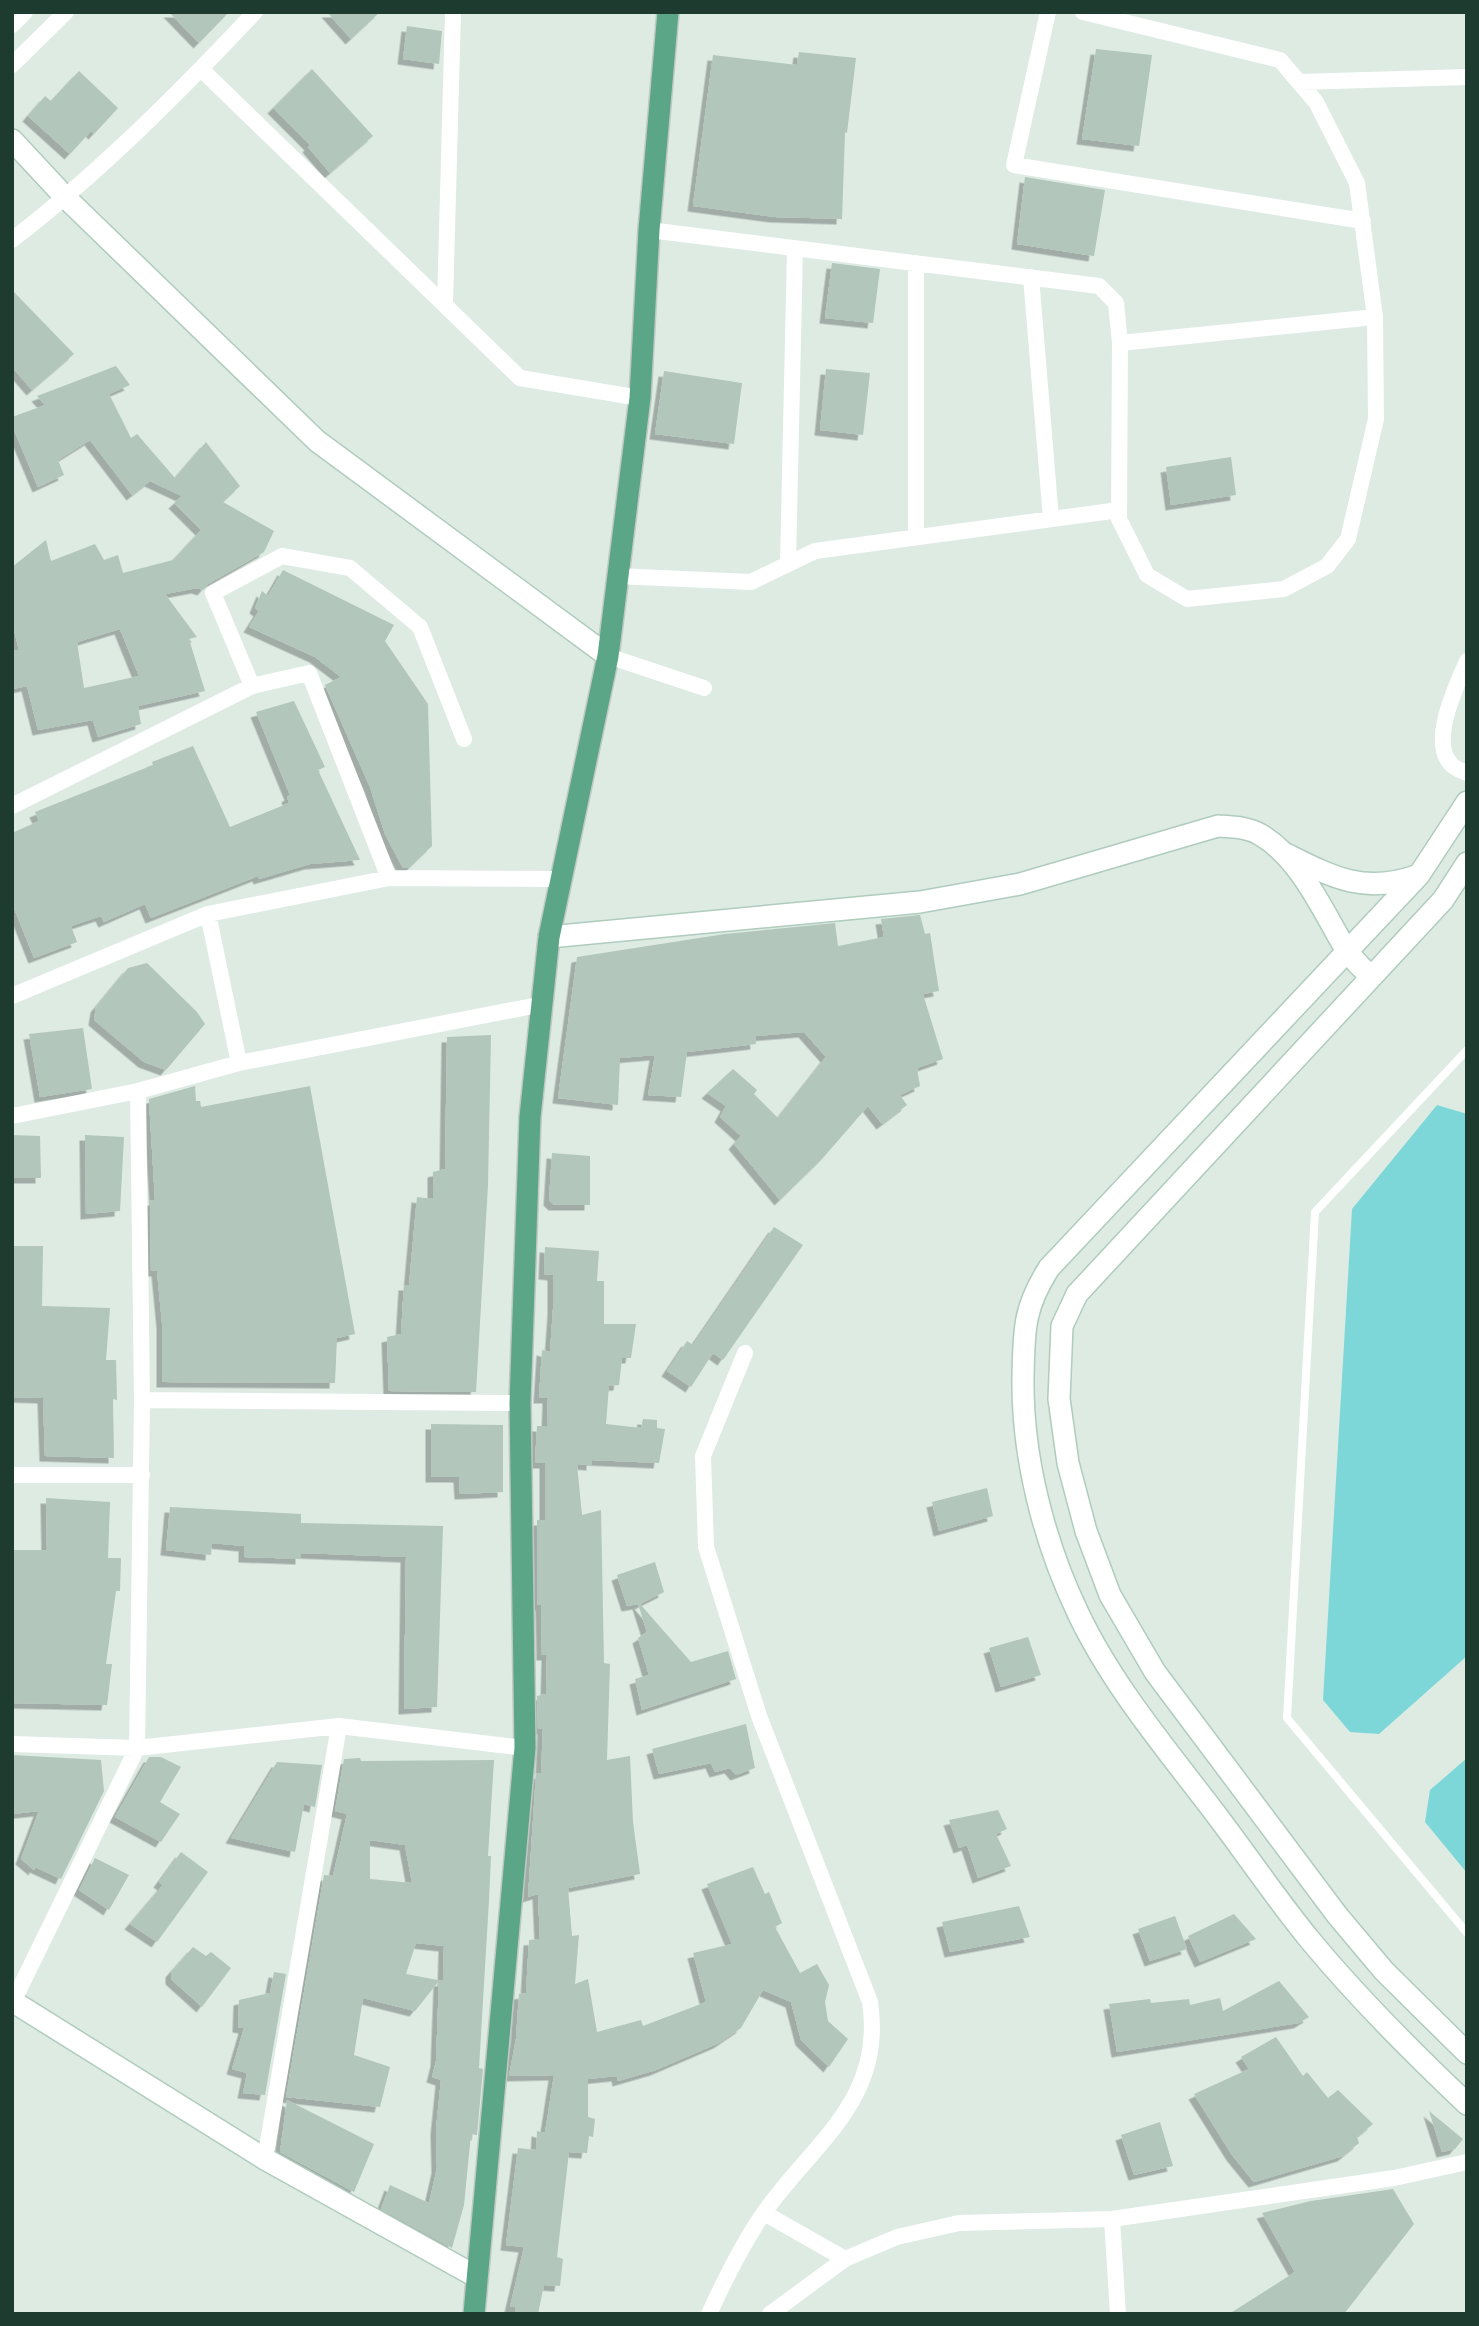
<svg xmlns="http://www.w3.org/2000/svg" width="1479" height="2326" font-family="Inter,sans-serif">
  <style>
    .water { fill: #7dd7d8 }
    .building { fill: #b2c6bb; fill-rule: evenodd; filter: url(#shadow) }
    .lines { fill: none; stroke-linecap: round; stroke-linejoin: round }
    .secondary-casing { stroke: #afccbd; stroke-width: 24 }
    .primary-casing { stroke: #c0c8c5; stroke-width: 24 }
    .lane { stroke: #fff; stroke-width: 8 }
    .street { stroke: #fff; stroke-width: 16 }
    .secondary { stroke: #fff; stroke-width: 21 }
    .primary { stroke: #5ca688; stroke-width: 21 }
  </style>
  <defs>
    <filter id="shadow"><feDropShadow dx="-5.5" dy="5.5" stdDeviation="0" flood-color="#0004"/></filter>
  </defs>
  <rect width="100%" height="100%" fill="#ddebe3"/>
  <path class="water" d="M1437 1105 1467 1114V1656L1379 1734 1350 1732 1323 1700 1352 1209Z
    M1467 1758V1873L1425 1822 1430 1790Z"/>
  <path class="building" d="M169 12H229L199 43Z
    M327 12H380L351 39Z
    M407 26 442 31 439 64 403 59Z
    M1096 49 1152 55 1139 146 1082 139Z
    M799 52 856 58 847 133 845 132 842 219 775 217 693 206 713 55 797 65Z
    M312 69 373 136 330 173 308 147 310 145 273 108Z
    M79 71 118 108 94 134 91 131 70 154 28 116 45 96 51 101Z
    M1025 177 1105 190 1094 256 1017 244Z
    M832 263 880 269 873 323 825 318Z
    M12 290 74 354 32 390 12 367Z
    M116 366 130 385 109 394 131 438 137 434 175 478 206 442 240 486 223 502 274 531 264 552 208 584 203 590 197 588 165 594 197 637 189 639 205 691 138 706 141 724 98 737 93 720 38 730 27 686 13 689 12 650H19L12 622V567L46 540 51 561 95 544 104 560 118 555 123 573 173 560 201 530 174 503 182 496 150 481 132 495 90 440 58 460 64 475 38 487 12 425V417L45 405 37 396ZM120 629 139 676 84 688 77 642Z
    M826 369 870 373 863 435 820 430Z
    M664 371 742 383 734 444 655 434Z
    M1231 457 1236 495 1171 505 1166 467Z
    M283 570 394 625 385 641 428 704 432 846 409 868H403L385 834 370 787 325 685 341 677 315 657 249 627 259 611 255 608 262 591 268 596Z
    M294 701 325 767 318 770 360 860 310 864 259 879 258 876 151 918 145 904 104 922 101 916 71 926 77 942 34 958 12 903V833L39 821 35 812 153 765 152 762 193 746 230 827 289 803 287 797 290 795 256 712Z
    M920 915 925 934 930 933 939 991 923 994 943 1059 917 1068 920 1086 900 1095 907 1105 882 1124 868 1106 822 1159 780 1200 734 1144 741 1136 720 1117 726 1106 707 1093 733 1069 757 1090 754 1094 778 1118 826 1057 804 1032 755 1036 756 1044 687 1052 681 1097 648 1095 655 1055 620 1058 618 1105 558 1098 577 957 725 934 835 923 838 946 884 937 881 919Z
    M147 963 197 1012 205 1024 166 1070 144 1062 94 1020 96 1007 128 968Z
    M83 1028 92 1089 40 1097 29 1034Z
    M491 1035 488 1185 476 1392 389 1391 387 1337 401 1334 404 1285H409L417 1197 433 1199V1172L445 1169 447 1037Z
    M195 1086 196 1101H200L201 1107 310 1086 355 1334 337 1338 335 1383 162 1382V1323L157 1271H151L150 1200H155L149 1099Z
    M12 1135 40 1136 41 1178H12Z
    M85 1135 124 1137 120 1211 86 1214Z
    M552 1153 590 1156V1205H554L549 1200Z
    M774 1227 803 1245 723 1360 713 1353 691 1387 667 1371 687 1341 693 1345Z
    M12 1246H43L42 1306 110 1308 106 1360H116L117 1400 113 1399 114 1458 45 1456 43 1398 12 1397Z
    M545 1247 599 1251 597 1281H604V1324H636L631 1358H622L619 1385 609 1386 606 1424 641 1428 643 1419 657 1420V1428L665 1429 659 1463 592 1460V1465L577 1464 582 1515 601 1510 604 1663 610 1664 607 1760 630 1756 633 1822 640 1874 568 1888 572 1936 579 1935 575 1984 588 1979 597 2032 641 2020 643 2026 706 2002 693 1953 732 1944 707 1884 753 1867 765 1894 769 1892 782 1923 775 1927 800 1973 817 1964 829 1985 825 2002 828 2021 848 2039 829 2067 801 2040 791 2002 763 1990 741 2028 719 2043 656 2070 618 2081 617 2076 588 2079V2117L595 2119 593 2137 589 2136 587 2153 569 2152 557 2257 563 2259 560 2286 544 2285 538 2314H515L516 2307H510L524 2247 506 2245 518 2148 536 2150 537 2131 545 2133 554 2075 509 2076 516 2039 519 1994 526 1993 529 1940 540 1939 538 1894 528 1897 536 1774 541 1773 543 1729H538L537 1696 546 1694 547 1655H542L541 1605H537V1520H545V1463H535L537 1426H547L548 1398H539L542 1350 550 1352 553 1309V1275L544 1274Z
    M431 1424 503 1425V1492L460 1494 459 1477H431Z
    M987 1488 993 1516 939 1531 932 1502Z
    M46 1498 110 1502 108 1558H121L120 1591H116L106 1664H112L107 1705 12 1703V1550H47Z
    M170 1507 301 1514V1523L443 1526 437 1707 404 1709 406 1557 301 1553V1559L244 1557V1546L212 1543 211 1555 166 1550Z
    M655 1562 664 1592 640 1604 691 1662 728 1651 736 1679 642 1710 635 1679 649 1675 638 1638 647 1632 638 1604 627 1606 617 1575Z
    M1028 1637 1041 1675 1001 1687 989 1648Z
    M746 1724 755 1768 736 1775 730 1768 715 1772 711 1763 659 1774 652 1749Z
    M12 1755 101 1760 104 1791 61 1879 35 1867 34 1870 21 1859 39 1811 12 1814Z
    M149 1757H161L181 1767 160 1802 180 1814 161 1842 115 1817Z
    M360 1758 361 1761 494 1760 488 1856H491L489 1900 479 2068 483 2069 477 2135 471 2134 464 2205 452 2248 381 2209 390 2185 429 2203 437 2168 436 2129 441 2080 432 2077 436 2061 439 1981 415 2011 363 1998 354 2055 390 2067 380 2107 286 2097 324 1875 333 1876 347 1814 335 1811 344 1759ZM370 1840 405 1845 412 1883 370 1879ZM416 1943 444 1946 443 1981 406 1974Z
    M277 1762 322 1765 315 1807 304 1804 295 1852 231 1838Z
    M998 1810 1007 1829 996 1834 1011 1866 978 1878 967 1845 959 1848 949 1820Z
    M181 1852 208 1872 157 1942 130 1924 163 1885 159 1882Z
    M95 1858 129 1875 109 1910 79 1890Z
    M1019 1906 1030 1937 950 1952 942 1922Z
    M1234 1914 1256 1939 1200 1962 1188 1936Z
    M1175 1916 1187 1949 1150 1961 1138 1929Z
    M193 1947 206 1956 211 1952 231 1968 202 2007 171 1979V1972Z
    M274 1972 286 1974 265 2095 243 2093 247 2073 232 2069 244 2028 238 2027 239 2000 270 1993Z
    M1279 1981 1309 2017 1299 2023 1117 2052 1109 2004 1150 1999 1151 2003 1189 1999 1190 2005 1220 1998 1223 2011Z
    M1276 2037 1303 2076 1307 2072 1328 2098 1338 2090 1373 2124 1357 2137 1359 2143 1343 2156 1254 2182 1232 2155 1194 2094 1249 2069 1241 2057Z
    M287 2100 374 2144 354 2192 280 2152Z
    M1429 2111 1463 2139 1455 2149 1442 2152Z
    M1160 2122 1173 2166 1134 2175 1121 2135Z
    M1393 2189 1414 2224 1344 2314H1229L1295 2272 1262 2213 1311 2201Z"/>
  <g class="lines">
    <g class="secondary-casing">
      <path id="secondary" d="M12 140 66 198 317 441 608 656
        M1467 802 1419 875 1049 1268C1023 1309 1024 1331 1023 1378 1022 1457 1044 1542 1078 1613 1113 1687 1169 1752 1218 1817 1249 1858 1278 1901 1310 1940 1358 1998 1412 2052 1467 2104
        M1288 855C1334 878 1365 894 1416 876
        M1467 863 1443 900 1077 1294 1062 1326 1059 1399 1068 1463 1086 1531 1110 1595 1155 1672 1337 1915 1384 1971 1467 2053
        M549 937 920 902 1020 884 1218 826C1233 827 1248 827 1261 835 1300 858 1323 911 1345 948 1352 959 1362 968 1371 977
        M12 2001 265 2159 477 2277"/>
    </g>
    <g class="primary-casing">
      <path id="primary" d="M474 2314 525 1748 520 1403 530 1117 549 937 608 656 640 398 649 230 668 12"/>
    </g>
    <path class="lane" d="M1467 1050 1315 1212 1287 1718 1467 1933"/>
    <path class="street" d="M1048 12 1014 165 1363 221
      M12 25 25 12
      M12 65 66 12
      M201 69 520 378 640 398
      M1299 82 1467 77
      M649 230 1099 286 1116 303 1120 343 1119 519 1147 575 1187 599 1284 589 1327 566 1348 539 1376 419 1375 317 1357 183 1316 102 1280 60 1083 12
      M12 240C100 172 179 93 255 12
      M1031 277 1051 519
      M445 303 453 12
      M1120 343 1375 317
      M916 537V263
      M788 564 795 248
      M616 576 751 582 815 551 1119 510
      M608 656 704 688
      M1467 661C1457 685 1428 743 1452 765 1455 769 1463 771 1467 773
      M252 686 213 593 282 556 350 568 420 627 464 739
      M12 806 252 686 309 673 389 878
      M208 914 239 1063
      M12 996 208 914 389 878 563 879
      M12 1116 138 1091 239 1063 543 1004
      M142 1400 520 1403
      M12 1475H142
      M12 1744 137 1748 339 1726 525 1748
      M12 2004 137 1748 142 1400 138 1091
      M265 2159 339 1726
      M764 2213 845 2259
      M1112 2219 1118 2314
      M709 2314C725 2279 741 2246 763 2214 813 2143 885 2100 870 2002L759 1716 706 1547 703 1456 745 1353
      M770 2314 845 2259 897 2237 959 2223 1112 2219 1394 2178 1467 2162"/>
    <use href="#secondary" class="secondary"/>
    <use href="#primary" class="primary"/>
  </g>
  <rect width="1479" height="2326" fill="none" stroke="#1d3c2f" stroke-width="28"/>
</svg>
